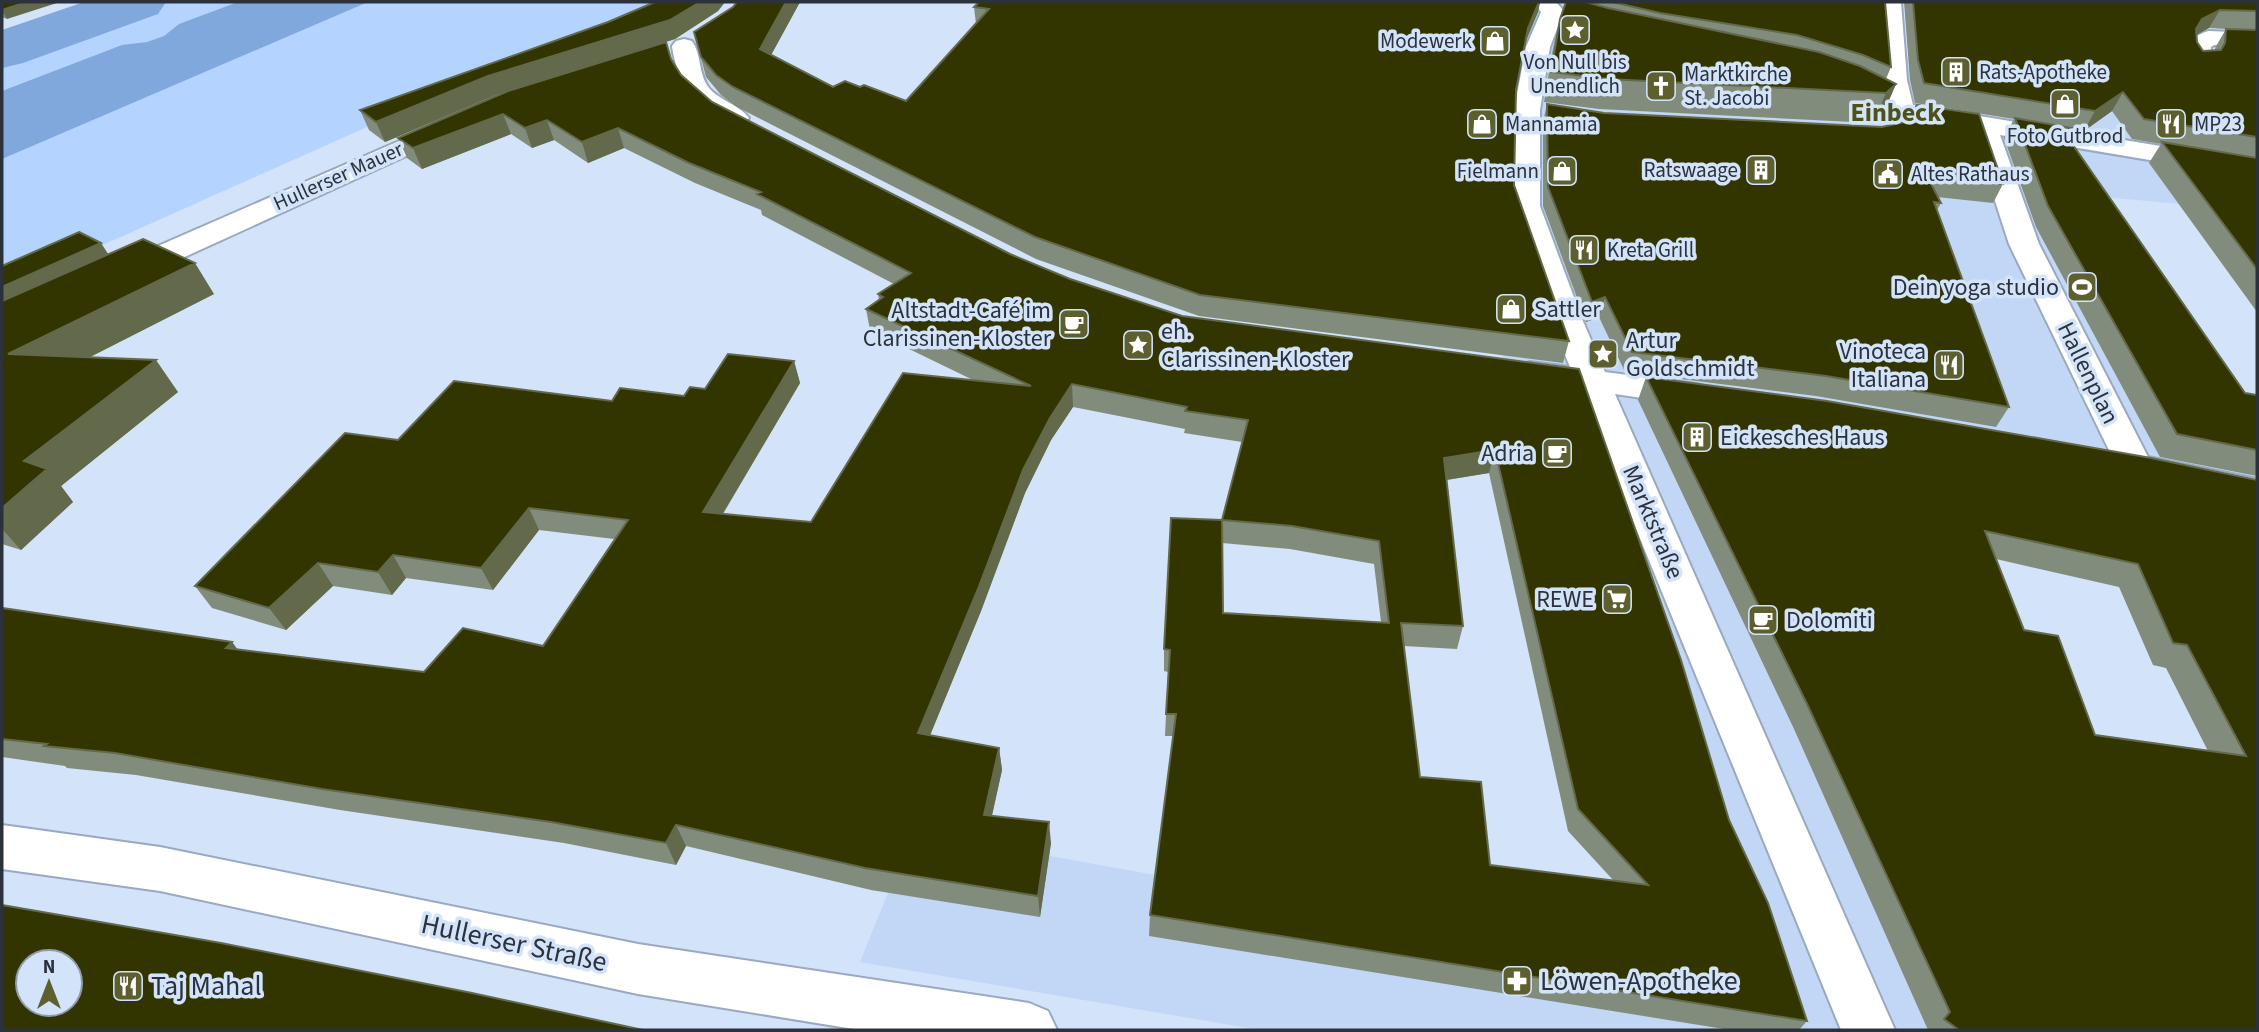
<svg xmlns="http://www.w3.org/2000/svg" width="2259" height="1032" font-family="'Source Sans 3',sans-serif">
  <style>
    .built { fill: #c2d7f5 }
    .green { fill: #b4d4ff }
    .water { fill: #81a8dd }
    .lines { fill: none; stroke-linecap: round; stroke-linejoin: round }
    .river { fill: #81a8dd; fill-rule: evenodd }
    .street-casing { stroke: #99a9bf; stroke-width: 4 }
    .secondary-casing { stroke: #99a9bf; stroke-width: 4 }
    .street { fill: #fff; fill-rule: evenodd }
    .secondary { fill: #fff; fill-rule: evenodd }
    .wall { fill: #828c7d; fill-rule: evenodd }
    .shaded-wall { fill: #63694b }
    .building { fill: #333500; stroke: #63694b; stroke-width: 2; fill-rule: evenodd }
    .labels { text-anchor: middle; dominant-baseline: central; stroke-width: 7; stroke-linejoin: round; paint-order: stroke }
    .far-poi-label { font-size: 21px; fill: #2c323b; stroke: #d2e3fa; text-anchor: start }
    .far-street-label { font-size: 21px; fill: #2c323b; stroke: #d2e3fa }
    .poi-label { font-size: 24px; fill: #2c323b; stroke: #d2e3fa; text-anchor: end }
    .street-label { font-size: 24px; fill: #2c323b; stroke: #d2e3fa }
    .far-district-label { font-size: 26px; font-weight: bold; fill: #4f5216; stroke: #d2e3fa }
    .near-street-label { font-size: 28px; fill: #2c323b; stroke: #d2e3fa }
    .near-poi-label { font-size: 28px; fill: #2c323b; stroke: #d2e3fa; text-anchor: start }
  </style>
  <rect width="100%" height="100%" fill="#d2e3fa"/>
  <path class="built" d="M1478 2H1693L1954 70 2257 126V211L2049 192 2257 450V536L1694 430 2152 1030H1260L860 962 913 831 1671 969 1476 260Z"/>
  <path class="green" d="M116 2H656L631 24 376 123 2 290V42Z"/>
  <path class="water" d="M238 2H368L2 159V91L122 45 147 42 164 36 179 24Z"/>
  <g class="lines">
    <path class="river" d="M84 2H166L158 14 23 63 2 68V30Z"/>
    <g class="street-casing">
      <path id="street" d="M1533 2H1556L1564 11 1550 47 1540 110V206L1582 319 1605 372 1696 384 1708 387 1713 395 1708 403 1696 406 1615 394 1895 1030H1841L1579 389 1518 379 1513 372 1518 365 1530 362 1570 367 1550 319 1512 206 1514 110 1526 47 1541 12Z
        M1879 2H1901L1907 80 1913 105 2257 162V178L2000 135 2039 244 2148 457 2257 479V505L2121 475 2009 244 1972 130 1893 116 1872 102 1833 85 1830 80 1833 75 1842 73 1851 75 1885 90Z
        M2209 31 2257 33V47L2214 45 2211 47V62L2207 67H2191C2179 50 2192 35 2209 31Z
        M684 39 692 41C702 55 698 74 709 88 720 101 740 105 749 118L745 123C704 134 676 80 672 46L676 41Z
        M452 118 461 121 465 126 461 131 134 280 123 282 112 280 108 273 112 266Z"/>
    </g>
    <g class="secondary-casing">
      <path id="secondary" d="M2 825 160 847 638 944 1029 1003 1048 1011 1057 1030H860L638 994 160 891 2 869Z"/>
    </g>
    <use href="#street" class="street"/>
    <use href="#secondary" class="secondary"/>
  </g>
  <path class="wall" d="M2 2 7 19 2 17Z
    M655 2H725L718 11 675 39 621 56 671 59 681 75 712 102 1010 254 1070 279 1182 316 1579 369 1729 820 1807 1021 1799 1030H1730L1149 936 1150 915 1173 736H1165L1168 672 1164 671V649L1222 520 1242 442 1184 433 1185 429 1073 407 1051 440 1025 493 981 611 930 735 999 748 1002 770 992 816 1051 843 1040 917 871 890 686 846 676 865 564 843 340 810 136 775 67 768 65 766 2 757V608L232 642 237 649 424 672 543 646 614 539 539 530 493 590 406 578 392 595 333 586 286 630 212 608 195 586 398 440 612 401 684 396 794 361 800 383 723 514 811 522 973 380 870 330 866 309 879 300 878 294 894 284 762 215 761 210 695 183 624 148 588 163 554 140 532 148 511 134 422 169 407 158 398 138 503 93 385 142 369 130 360 110 608 22ZM1489 473 1568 831 1613 880 1490 865 1420 777 1404 646 1457 649 1463 626 1447 480ZM1222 543 1290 549 1374 564 1381 622 1223 613Z
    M737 2H800L771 55 833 87H860L906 101 976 24 974 7 979 2H1540L1538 12 1525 44 1516 90 1514 185 1569 341 1563 363 1199 316 1036 259 737 107 721 95 706 77 694 32 733 7Z
    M1562 2H1885L1891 67 1886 79 1896 84 1883 114 1873 123 1599 109 1544 102 1553 48 1560 19 1566 3Z
    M1904 2H2257V312L2149 163 2161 144 2132 139 2112 111 2084 131 2070 128 2066 136 2245 393 2257 395V476L2160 457 2036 227 2004 138 2014 119 1915 103 1910 80ZM2209 28 2226 29 2215 48V50L2203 51 2197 42 2196 35Z
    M1547 104 2003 184 1993 203 1937 197 1941 203 1937 210 2009 407 1996 427 1816 396 1625 372 1599 317 1586 322 1543 206V122Z
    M108 254 214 294 90 357 178 392 61 486 73 502 21 550 2 544V266Z
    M1646 377 2257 480V1030H1928L1794 729 1638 400ZM1996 559 2119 587 2153 665 2166 668 2208 751 2095 735 2024 630Z"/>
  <path class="shaded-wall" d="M27 2H60L7 19 2 10Z
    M700 2H725L718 11 675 39 495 95 385 142 376 122 488 76Z
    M786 2H800L764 68 760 49Z
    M1539 2H1540L1538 12 1523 47 1528 28Z
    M2220 10 2209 28 2191 38 2202 19Z
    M1896 84 1883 114 1873 123 1886 93Z
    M2123 92 2112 111 2084 131 2095 111Z
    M503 114 511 134 422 169 413 148Z
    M547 120 554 140 532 148 525 128Z
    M618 128 624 148 588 163 582 142Z
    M101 243 114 263 2 314V287Z
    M195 263 214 294 33 386 8 354Z
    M1605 297 1599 317 1586 322 1592 302Z
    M156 360 178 392 61 486 73 502 21 550 2 529V508L24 461Z
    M794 361 800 383 710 535 703 512Z
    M1072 384 1073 407 1051 440 1025 493 981 611 922 755 918 733 1023 470 1050 418Z
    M1495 450 1489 473 1439 481 1444 458Z
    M529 508 539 530 493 590 481 568Z
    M393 555 406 578 392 595 378 572Z
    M318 563 333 586 286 630 269 608Z
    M232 642 249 665 226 648Z
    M999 748 1002 770 987 837 984 815Z
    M1049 822 1051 843 1040 917 1038 896Z
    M676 825 686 846 676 865 666 843Z"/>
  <path class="building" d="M2 2H27L2 10Z
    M655 2H700L670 20 488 76 376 122 360 110 608 22Z
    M737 2H786L760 49 833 87 845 81 860 87 864 85 906 101 989 9 974 7 979 2H1539L1528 28 1516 90 1514 185 1569 341 1200 295 1035 237 733 87 716 75 701 57 694 32 733 7Z
    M1566 2H1586L1608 8 1819 52 1860 66 1896 84 1886 93 1608 79 1551 72 1560 19Z
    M1612 2H1885L1891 67 1863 55 1797 35 1660 13Z
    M1913 2H2257V11L2220 10 2202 19 2196 29 2197 42 2203 51 2221 50 2225 43 2226 29 2257 30V137L2144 119 2123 92 2095 111 1924 83 1918 60Z
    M666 42 671 59 681 75 712 102 1010 254 1070 279 1182 316 1579 369 1681 660 1729 820 1768 903 1807 1021 1150 915 1176 714H1166L1170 650 1164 649 1171 518 1222 520 1248 420 1185 411 1187 407 1072 384 1050 418 1023 470 978 589 918 733 999 748 984 815 1049 822 1038 896 865 868 676 825 666 843 551 822 322 789 115 753 44 746 47 744 2 739V608L232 642 226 648 424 672 463 628 543 646 628 520 529 508 481 568 393 555 378 572 318 563 269 608 195 586 345 433 398 440 454 381 612 401 620 388 684 396 690 387 705 389 728 354 794 361 703 512 811 522 903 373 1031 386 866 309 883 297 878 294 911 273 757 194 761 192 689 163 618 128 582 142 547 120 525 128 503 114 413 148 398 138 508 91ZM1495 450 1578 809 1648 885 1490 865 1481 782 1420 777 1401 623 1463 626 1444 458ZM1222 520 1292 526 1379 541 1389 623 1223 613Z
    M1547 104 1604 113 1882 127 1904 122 1917 105 1979 114 2003 184 1927 176 1941 203 1934 202 2009 407 1826 376 1632 352 1605 297 1592 302 1548 187Z
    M2015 118 2071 128 2064 132 2245 393 2257 395V450L2177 434 2048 206Z
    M2162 142 2257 158V269Z
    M79 232 101 243 2 287V266Z
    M143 239 195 263 8 354 156 360 24 461 47 469 2 508V301Z
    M1646 377 1827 401 2151 458 2257 480V1030H1959L1944 1019 1950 1012 1808 706ZM1985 531 2138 564 2173 643 2187 645 2246 756 2095 735 2058 636 2024 630Z
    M2 905 221 943 472 993 643 1030H2ZM28 962H70V1004H28Z"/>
  <defs>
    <g id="sight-square" transform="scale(1.575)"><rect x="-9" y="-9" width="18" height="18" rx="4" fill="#5d602e" stroke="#d2e3fa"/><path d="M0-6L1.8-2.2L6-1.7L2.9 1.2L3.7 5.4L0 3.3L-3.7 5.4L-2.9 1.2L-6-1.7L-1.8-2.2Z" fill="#fff"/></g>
    <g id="shop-square" transform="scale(1.575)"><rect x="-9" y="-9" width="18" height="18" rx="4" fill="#5d602e" stroke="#d2e3fa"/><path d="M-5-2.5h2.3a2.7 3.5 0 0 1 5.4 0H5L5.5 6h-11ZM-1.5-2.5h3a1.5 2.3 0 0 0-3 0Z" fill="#fff"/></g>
    <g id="building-square" transform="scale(1.575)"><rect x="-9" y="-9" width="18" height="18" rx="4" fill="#5d602e" stroke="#d2e3fa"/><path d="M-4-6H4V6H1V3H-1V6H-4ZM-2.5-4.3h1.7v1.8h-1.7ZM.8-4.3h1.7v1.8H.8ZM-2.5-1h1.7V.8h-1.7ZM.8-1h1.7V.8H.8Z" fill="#fff"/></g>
    <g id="church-square" transform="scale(1.575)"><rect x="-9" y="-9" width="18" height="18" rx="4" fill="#5d602e" stroke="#d2e3fa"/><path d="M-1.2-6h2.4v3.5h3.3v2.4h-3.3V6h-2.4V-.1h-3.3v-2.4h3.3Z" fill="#fff"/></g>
    <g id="restaurant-square" transform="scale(1.575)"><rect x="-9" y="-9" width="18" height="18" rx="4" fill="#5d602e" stroke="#d2e3fa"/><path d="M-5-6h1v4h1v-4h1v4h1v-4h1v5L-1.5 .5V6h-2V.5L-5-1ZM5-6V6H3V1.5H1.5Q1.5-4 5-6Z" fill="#fff"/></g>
    <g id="civic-square" transform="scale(1.575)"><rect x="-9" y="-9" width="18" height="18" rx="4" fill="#5d602e" stroke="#d2e3fa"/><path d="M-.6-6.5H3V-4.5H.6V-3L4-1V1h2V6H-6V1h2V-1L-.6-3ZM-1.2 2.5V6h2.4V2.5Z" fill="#fff"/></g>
    <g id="stadium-square" transform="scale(1.575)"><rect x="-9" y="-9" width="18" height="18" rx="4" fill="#5d602e" stroke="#d2e3fa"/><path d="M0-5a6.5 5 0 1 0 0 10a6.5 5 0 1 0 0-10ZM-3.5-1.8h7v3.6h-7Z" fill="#fff"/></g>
    <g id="cafe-square" transform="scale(1.575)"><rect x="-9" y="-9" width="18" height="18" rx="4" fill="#5d602e" stroke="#d2e3fa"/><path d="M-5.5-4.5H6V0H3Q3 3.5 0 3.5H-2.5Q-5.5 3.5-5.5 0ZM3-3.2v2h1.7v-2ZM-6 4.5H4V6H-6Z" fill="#fff"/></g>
    <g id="supermarket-square" transform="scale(1.575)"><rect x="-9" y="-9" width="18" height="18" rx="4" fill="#5d602e" stroke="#d2e3fa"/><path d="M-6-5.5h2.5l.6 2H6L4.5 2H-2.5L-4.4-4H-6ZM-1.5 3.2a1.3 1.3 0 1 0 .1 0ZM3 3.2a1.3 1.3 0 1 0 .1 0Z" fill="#fff"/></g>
    <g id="pharmacy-square" transform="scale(1.575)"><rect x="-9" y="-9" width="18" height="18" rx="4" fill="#5d602e" stroke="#d2e3fa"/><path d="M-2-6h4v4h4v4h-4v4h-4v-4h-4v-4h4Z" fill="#fff"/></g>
  </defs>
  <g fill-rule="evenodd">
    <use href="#sight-square" x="1575" y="30"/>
    <use href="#shop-square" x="1495" y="41"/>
    <use href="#building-square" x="1956" y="72"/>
    <use href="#church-square" x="1661" y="86"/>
    <use href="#shop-square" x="2065" y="104"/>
    <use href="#shop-square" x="1482" y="124"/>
    <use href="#restaurant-square" x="2171" y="124"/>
    <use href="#building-square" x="1761" y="170"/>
    <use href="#shop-square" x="1562" y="171"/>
    <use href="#civic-square" x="1888" y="174"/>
    <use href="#restaurant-square" x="1584" y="250"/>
    <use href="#stadium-square" x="2082" y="287"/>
    <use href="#shop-square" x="1511" y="309"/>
    <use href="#cafe-square" x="1074" y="324"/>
    <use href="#sight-square" x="1138" y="345"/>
    <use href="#sight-square" x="1603" y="354"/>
    <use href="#restaurant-square" x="1949" y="365"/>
    <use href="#building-square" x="1697" y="437"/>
    <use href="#cafe-square" x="1557" y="453"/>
    <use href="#supermarket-square" x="1617" y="599"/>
    <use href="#cafe-square" x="1763" y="620"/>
    <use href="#pharmacy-square" x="1517" y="981"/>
    <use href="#restaurant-square" x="128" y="986"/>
  </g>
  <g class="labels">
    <g class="far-poi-label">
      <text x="1472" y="41" text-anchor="end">Modewerk</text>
      <text x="1575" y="62" text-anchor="middle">Von Null bis<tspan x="1575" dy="24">Unendlich</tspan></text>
      <text x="1979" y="72">Rats-Apotheke</text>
      <text x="1684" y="74">Marktkirche<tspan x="1684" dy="24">St. Jacobi</tspan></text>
      <text x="1505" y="124">Mannamia</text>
      <text x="2194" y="124">MP23</text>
      <text x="2065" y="136" text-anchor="middle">Foto Gutbrod</text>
      <text x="1738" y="170" text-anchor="end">Ratswaage</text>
      <text x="1539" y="171" text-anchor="end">Fielmann</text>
      <text x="1911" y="174">Altes Rathaus</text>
      <text x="1607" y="250">Kreta Grill</text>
    </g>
    <g class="far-street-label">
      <text transform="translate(338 176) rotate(-24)">Hullerser Mauer</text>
    </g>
    <g class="poi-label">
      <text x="2059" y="287">Dein yoga studio</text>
      <text x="1534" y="309" text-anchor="start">Sattler</text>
      <text x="1051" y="310">Altstadt-Café im<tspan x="1051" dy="28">Clarissinen-Kloster</tspan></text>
      <text x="1161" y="331" text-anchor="start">eh.<tspan x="1161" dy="28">Clarissinen-Kloster</tspan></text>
      <text x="1626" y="340" text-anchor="start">Artur<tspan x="1626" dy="28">Goldschmidt</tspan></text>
      <text x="1926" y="351">Vinoteca<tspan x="1926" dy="28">Italiana</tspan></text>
      <text x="1720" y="437" text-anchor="start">Eickesches Haus</text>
      <text x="1534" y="453">Adria</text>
      <text x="1594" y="599">REWE</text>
      <text x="1786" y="620" text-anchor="start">Dolomiti</text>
    </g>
    <g class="street-label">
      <text transform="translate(2088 373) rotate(64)">Hallenplan</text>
      <text transform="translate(1653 522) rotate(67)">Marktstraße</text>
    </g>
    <g class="far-district-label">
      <text x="1896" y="112">Einbeck</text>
    </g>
    <g class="near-street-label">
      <text transform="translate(514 943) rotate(12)">Hullerser Straße</text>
    </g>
    <g class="near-poi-label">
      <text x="1540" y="981">Löwen-Apotheke</text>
      <text x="151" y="986">Taj Mahal</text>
    </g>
  </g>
  <rect width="2259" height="1032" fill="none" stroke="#2c323b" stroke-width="7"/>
  <g transform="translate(49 983)"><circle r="33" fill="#d2e3fa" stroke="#909cae" stroke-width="2"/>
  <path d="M0-5L12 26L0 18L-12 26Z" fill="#5d602e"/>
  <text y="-10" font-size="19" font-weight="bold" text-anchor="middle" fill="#2c323b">N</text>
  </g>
</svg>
